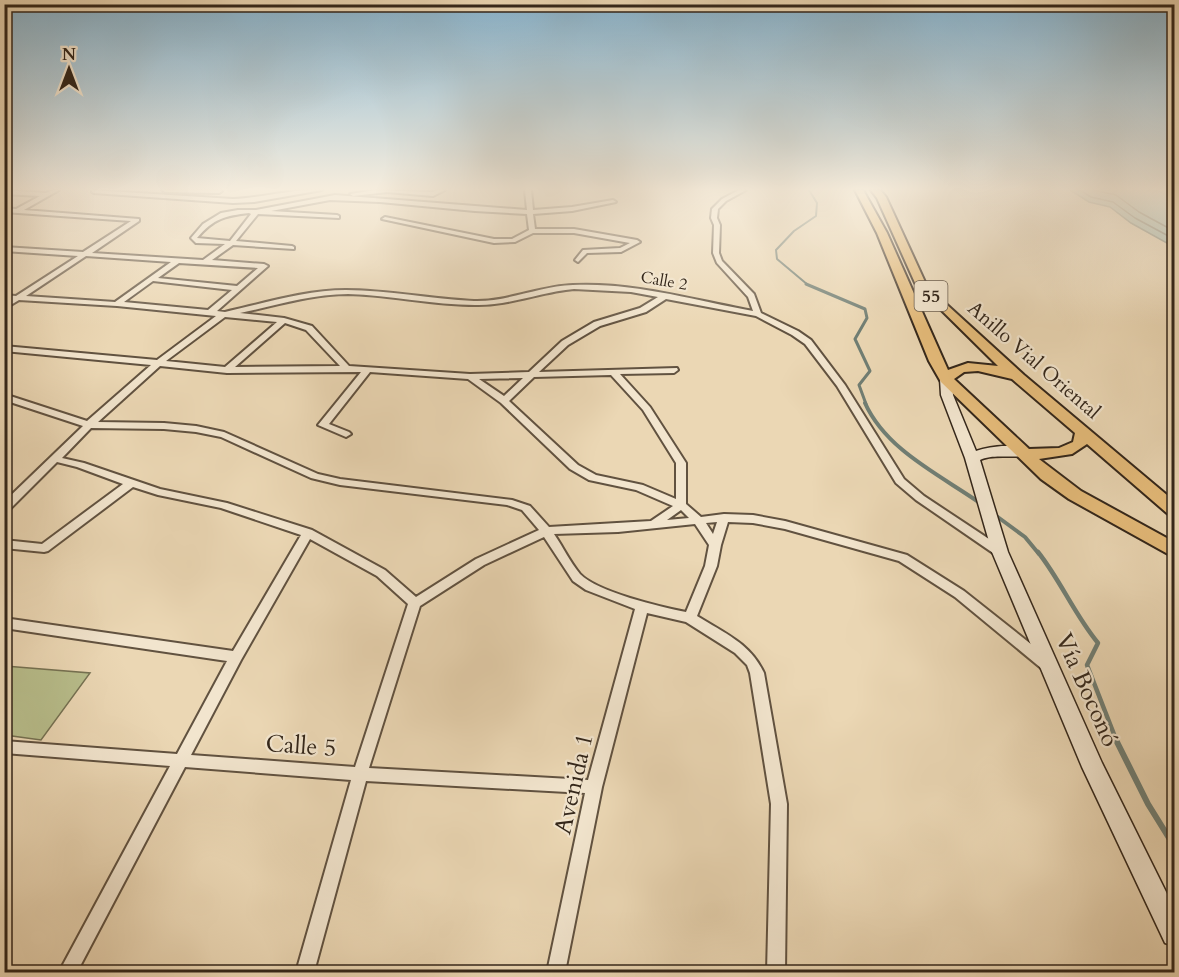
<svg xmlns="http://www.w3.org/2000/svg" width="1179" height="977" font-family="Cardo,serif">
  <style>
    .green { fill: #b8be8c; stroke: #767253; stroke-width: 1.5 }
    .water { fill: #98b9b0; stroke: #707e74; stroke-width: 1.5 }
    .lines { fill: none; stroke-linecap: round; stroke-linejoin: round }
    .shore { stroke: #667065; stroke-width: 1.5 }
    .stream-far4 { stroke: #707e74; stroke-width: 2 }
    .stream-far3 { stroke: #707e74; stroke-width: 3 }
    .stream-far2 { stroke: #707e74; stroke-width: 4 }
    .stream-far1 { stroke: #707e74; stroke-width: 4.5 }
    .stream { stroke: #707e74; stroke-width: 6 }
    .river { fill: #98b9b0; fill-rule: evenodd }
    .minor-casing { stroke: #615240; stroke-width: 4 }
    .secondary-casing { stroke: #33261a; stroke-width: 3 }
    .trunk-casing { stroke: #33261a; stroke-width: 4 }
    .minor { fill: #f2e5ce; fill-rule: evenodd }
    .secondary { fill: #f2e5ce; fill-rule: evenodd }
    .trunk { fill: #e6bc7a; fill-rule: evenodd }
    .labels { text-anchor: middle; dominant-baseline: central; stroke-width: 4.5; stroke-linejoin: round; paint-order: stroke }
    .far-street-label { font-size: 16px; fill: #33261a; stroke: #f2e5ce }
    .shield { fill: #f2e5ce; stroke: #6c5f50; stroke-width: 1.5 }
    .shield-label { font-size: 18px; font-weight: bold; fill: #33261a }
    .street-label { font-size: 20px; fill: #33261a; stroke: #f2e5ce }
    .near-street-label { font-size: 24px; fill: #33261a; stroke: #f2e5ce }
  </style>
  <rect width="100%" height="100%" fill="#ebd7b4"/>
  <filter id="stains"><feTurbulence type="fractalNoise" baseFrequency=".00333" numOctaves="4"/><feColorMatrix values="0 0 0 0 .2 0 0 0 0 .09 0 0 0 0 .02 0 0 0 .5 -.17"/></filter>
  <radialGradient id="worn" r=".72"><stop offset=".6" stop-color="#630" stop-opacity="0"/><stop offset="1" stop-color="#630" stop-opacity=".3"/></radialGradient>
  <path class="green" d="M5 666 90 673 41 740 5 735Z"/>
  <path class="water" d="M1070 190H1157L1174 198V247L1131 223 1110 207 1089 202Z"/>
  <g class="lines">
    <path class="shore" d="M1080 190 1091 197 1113 202 1135 218 1174 239
      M1094 190 1116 195 1139 212 1174 231"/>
    <path class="stream-far4" d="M808 285 777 259 776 250 794 231 816 216 817 203 809 190"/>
    <path class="stream-far3" d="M806 284 865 309 867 318 855 339 870 371 859 385 866 404"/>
    <path class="stream-far2" d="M865 403C886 450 940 475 980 503
      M995 515 1025 537 1039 554"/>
    <path class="stream-far1" d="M1038 552C1061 581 1074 614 1098 643L1087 665 1117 742"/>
    <path class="stream" d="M1116 740 1148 804 1174 846"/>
    <path class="river" d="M1157 190H1174V199Z"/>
    <g class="minor-casing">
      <path id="minor" d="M4 190 46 193 53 190H59L24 210 139 219V221L92 253 203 260 225 244 196 243 191 238 203 224 221 213 238 210H256L335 195 527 210 525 190H531L533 210 572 207 613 200 616 202 572 211 533 214 535 229H574L637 240 640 242 621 252 587 253 578 262 575 260 583 250 620 248 630 243 574 233H533L515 242 494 243 382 219 385 217 494 239H512L529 230 527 214 475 211 380 202 330 200 271 211 337 215 339 216V218L258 214 236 241 292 246 294 247V249L233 245 212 260 264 264 268 266 217 311 225 312C264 303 306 290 346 290 388 290 432 299 474 301 508 302 539 286 573 285 633 282 694 300 753 311L748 297 717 263 713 253 714 225 711 218 712 209 722 199 739 190H746L726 201 718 209 717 218 720 225 719 253 722 261 754 294 761 313 798 331 811 340 845 385 904 479 924 496 1004 549 1006 552 1004 555H996L916 500 896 483 837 386 805 344 792 335 756 316 666 299 646 312 600 326 568 345 539 372 677 368 678 370 674 373 620 374 650 407 686 463V504L701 517 724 514 753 515 785 521 907 555 964 591 1051 660 1053 664 1051 668 1046 669 1041 668 955 597 899 561 785 529 753 523 728 522 721 545 717 566 697 616C724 633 750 643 764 673L787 804 785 972H767L771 804 750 673 747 665 735 653 686 622 647 613 602 787 565 972H547L585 793 366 781 314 972H296L351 780 185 767 77 972H59L170 766 4 753V741L177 754 227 661 4 628V618L233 651 301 535 221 508 158 495 133 487 48 551 44 552 4 548V540L42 544 123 484 77 467 57 462 8 511 4 512V502L83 426 4 400V394L87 421 151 365 4 351V346L157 360 216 316 117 306 19 300 4 309V303L10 300 4 299V295L16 296 78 256 4 251V247L83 252 131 221 4 212V208L16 209 40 196 4 194ZM249 213 251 214 230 241 197 238C214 218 225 216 249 213ZM86 256 171 262 115 302 26 296ZM179 263 258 268 237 286 158 278ZM153 281 232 290 208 310 124 302ZM574 289 631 292 658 297 640 308 594 322 562 341 529 372 470 374 349 366 312 326 284 318 240 313C274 306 312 294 348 294 390 295 433 305 475 305 509 306 540 292 574 289ZM225 317 277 322 225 367 166 361ZM285 323 306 330 340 366 235 367ZM160 366 227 373 361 372 318 425 346 437 351 434 349 432 329 424 370 372 468 379 501 403 570 469 589 480 636 490 673 506 651 521 549 527 530 506 512 500 340 479 318 474 224 432 196 426 164 423 98 422ZM611 375 643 410 676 463V499L643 485 596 475 578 465 509 401 534 377ZM523 378 504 396 479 379ZM91 428 164 429 196 432 221 437 311 478 340 485 507 505 522 510 539 530 476 559 416 597 385 570 312 530 227 503 160 489 84 463 62 458ZM681 510 689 518 667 520ZM717 522 713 534 706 523ZM695 524 709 545 705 566 686 612C661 607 597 592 580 574 570 562 563 547 554 534L618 532ZM544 537 573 581 586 590 635 609 588 780 369 768 420 606 484 565ZM310 539 377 576 408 604 355 767 191 755 241 660Z
        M92 190 233 199C261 198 297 188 322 190L254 202 233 203 94 193 92 192Z
        M162 190H220L222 191 219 193 165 192Z
        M376 190 432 192 438 190H445L433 196 387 192 353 196 350 194Z"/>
    </g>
    <g class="secondary-casing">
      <path id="secondary" d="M946 375 952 379 953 395 976 451C991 446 1018 442 1030 453 1021 461 995 452 980 460L1008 552 1102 763 1174 908V946L1165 943 1082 767 992 552 965 458 941 395 940 379Z"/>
    </g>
    <g class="trunk-casing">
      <path id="trunk" d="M855 190H863L887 233 948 370 968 363 998 366 916 285 877 198 871 190H880L886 197 925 282 934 293 1024 375 1174 501V515L1168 514 1087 444 1072 454 1039 459 1081 491 1174 542V556L1168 554 1069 499 1041 479 941 382 929 361 877 233ZM978 371 1012 379 1075 433 1073 442 1059 448 1029 449 954 379 964 372Z"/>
    </g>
    <use href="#minor" class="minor"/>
    <use href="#secondary" class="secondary"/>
    <use href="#trunk" class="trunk"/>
  </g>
  <linearGradient id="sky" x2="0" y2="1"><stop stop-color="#88b6d2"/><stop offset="0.58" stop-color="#f6eddd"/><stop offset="1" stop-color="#f6eddd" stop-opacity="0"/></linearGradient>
  <rect width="1179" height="326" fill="url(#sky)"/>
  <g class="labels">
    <g class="far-street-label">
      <text transform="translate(664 281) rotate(10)">Calle 2</text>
    </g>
    <rect class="shield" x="914.5" y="281" width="33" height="30" rx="4.5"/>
    <g class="shield-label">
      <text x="931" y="296">55</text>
    </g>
    <g class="street-label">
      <text transform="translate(1034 360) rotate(41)">Anillo Vial Oriental</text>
    </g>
    <g class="near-street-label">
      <text transform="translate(1087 690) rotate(66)">Vía Boconó</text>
      <text transform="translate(301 746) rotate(4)">Calle 5</text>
      <text transform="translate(574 784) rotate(-77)">Avenida 1</text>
    </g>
  </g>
  <rect width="1179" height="977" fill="none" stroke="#ebd7b4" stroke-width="24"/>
  <rect x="6" y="6" width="1167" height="965" fill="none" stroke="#33261a" stroke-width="3"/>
  <rect x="12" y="12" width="1155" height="953" fill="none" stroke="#33261a" stroke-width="1.5"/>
  <g transform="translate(69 69)" stroke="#f2e5ce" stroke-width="4.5" paint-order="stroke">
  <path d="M0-4.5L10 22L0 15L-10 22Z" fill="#33261a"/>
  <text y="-9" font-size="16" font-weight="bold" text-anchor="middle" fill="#33261a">N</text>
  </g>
  <rect width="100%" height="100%" filter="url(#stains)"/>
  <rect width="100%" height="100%" fill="url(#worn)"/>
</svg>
